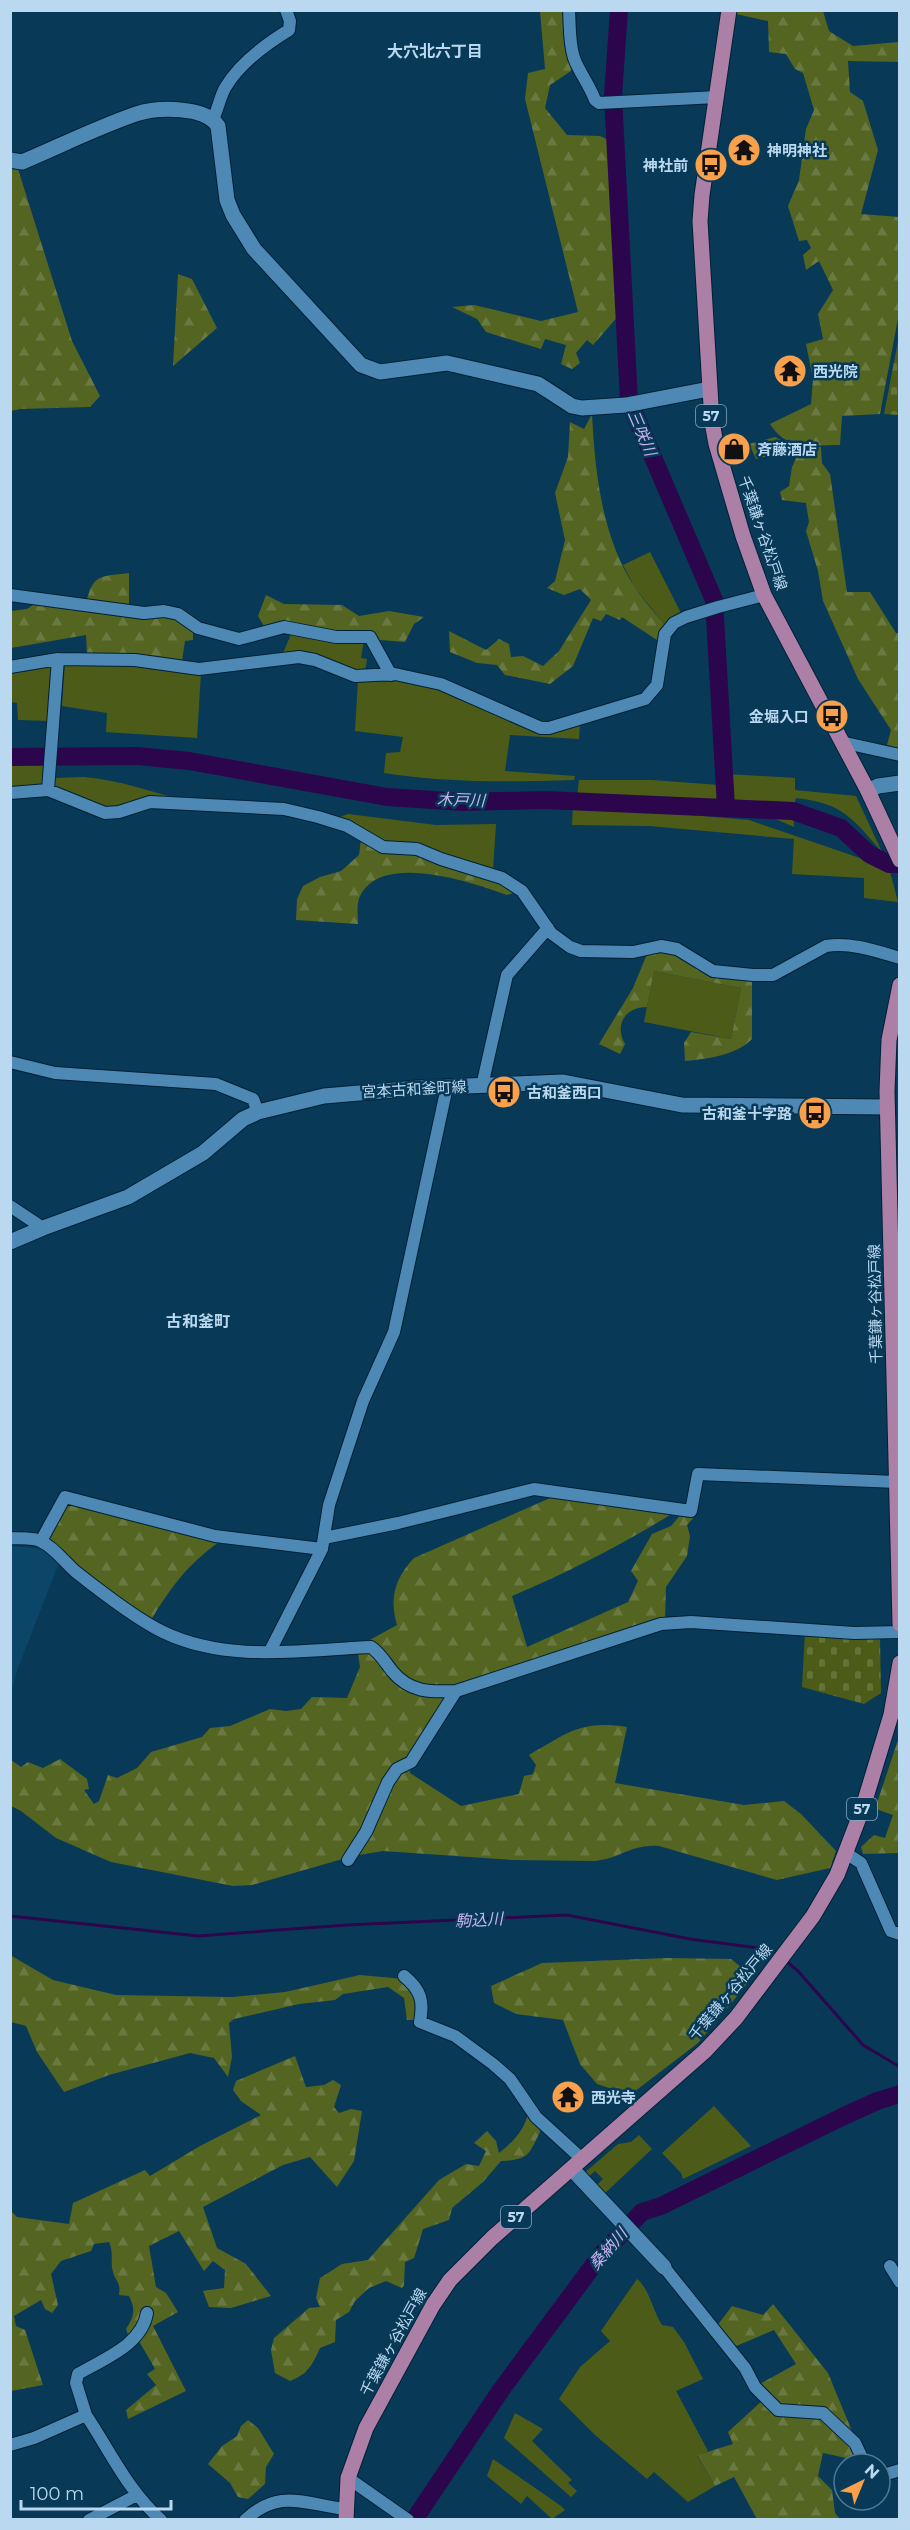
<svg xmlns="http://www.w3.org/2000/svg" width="910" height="2530" font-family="Montserrat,'Noto Sans JP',sans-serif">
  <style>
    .built { fill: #0b4668 }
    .green { fill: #4c5c18 }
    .forest { fill: url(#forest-firs) }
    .cemetery { fill: url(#cemetery-stones) }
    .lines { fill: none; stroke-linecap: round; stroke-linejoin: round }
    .stream { stroke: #2c064d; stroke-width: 3 }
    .river { stroke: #2c064d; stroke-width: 18 }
    .street-casing { stroke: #002035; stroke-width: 14 }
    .secondary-casing { stroke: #002035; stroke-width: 17 }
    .primary-casing { stroke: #002035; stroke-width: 17 }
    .street { stroke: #4d89b4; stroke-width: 12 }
    .secondary { stroke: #4d89b4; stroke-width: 15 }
    .primary { stroke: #ac80a6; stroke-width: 15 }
    .labels { text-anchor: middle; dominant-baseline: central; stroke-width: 5; stroke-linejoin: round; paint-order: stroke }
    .shield { fill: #083a58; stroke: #85a9c2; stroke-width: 1.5 }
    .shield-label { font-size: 14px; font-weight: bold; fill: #bad8ef }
    .poi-label { font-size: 15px; font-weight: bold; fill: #bad8ef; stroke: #083a58; text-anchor: start }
    .street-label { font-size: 15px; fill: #bad8ef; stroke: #083a58 }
    .neighbourhood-label { font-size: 16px; font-weight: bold; fill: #bad8ef; stroke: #083a58 }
    .water-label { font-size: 16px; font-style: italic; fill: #cbb4f1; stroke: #083a58 }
  </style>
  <defs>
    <pattern id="forest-firs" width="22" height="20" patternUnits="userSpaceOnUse" patternTransform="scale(1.5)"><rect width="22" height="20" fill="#546421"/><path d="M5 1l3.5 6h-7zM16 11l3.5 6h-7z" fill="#6a7942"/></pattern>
    <pattern id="cemetery-stones" width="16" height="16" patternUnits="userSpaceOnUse" patternTransform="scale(1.5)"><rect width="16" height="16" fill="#4c5c18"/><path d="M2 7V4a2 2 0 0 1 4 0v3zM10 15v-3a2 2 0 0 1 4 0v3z" fill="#64733a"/></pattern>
  </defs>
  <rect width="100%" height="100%" fill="#083a58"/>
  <path class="built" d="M11 1546 44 1549 59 1563 16 1673 11 1692Z"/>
  <path class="green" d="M650 552 682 615 665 625 635 588 623 565Z
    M292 632 364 640 361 658 367 659 365 672 283 653Z
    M53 662 49 721 18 720 17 703 11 702 10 669Z
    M65 662 135 663 201 673 197 738 106 732 107 713 62 706Z
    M358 680H395L442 690 539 731 580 724 579 739 510 735 505 771 575 776 574 780C510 782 448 783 384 773L386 753 400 752 403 737 355 731Z
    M47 759 42 788 11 791V760Z
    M727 774 795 778V790L856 796 882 852C853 819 843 803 796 798L793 811 794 827 752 809 728 810Z
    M84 777C120 780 155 793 190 802L106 809 54 786V778Z
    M579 780H652L719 785 721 808 577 798Z
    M573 805 749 820 889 868 898 902 864 898V878L792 874 794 839 649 826 572 825Z
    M348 814 436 825 496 824 493 870 384 842 337 818Z
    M654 971 741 988 731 1039 644 1022Z
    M714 2106 751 2146 683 2179 681 2173 662 2153Z
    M639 2135 652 2149 602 2196 593 2189 603 2179 595 2171 586 2179 582 2175 618 2144 631 2142Z
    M637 2279C649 2288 653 2311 662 2325L673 2327 684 2342 703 2379 676 2391 708 2451 697 2456 715 2486 688 2502 654 2472 647 2479 595 2435 559 2399 580 2367 610 2341 601 2331Z
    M515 2413 543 2429 532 2441 572 2480 568 2483 577 2491 571 2497 504 2438Z
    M493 2459 561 2506 565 2510 552 2519 527 2496 521 2504 487 2476Z"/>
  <path class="forest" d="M737 10 823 11 829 31 853 46 899 42V62L848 61 850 92 863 101 878 150 861 214 899 217 900 308 880 414 842 416 840 445C811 445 787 451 770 424L811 404 813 379 806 344 823 339 818 314 833 290 819 261 806 270 803 255 811 248 807 240 799 241 788 206 799 180 806 129 814 110 803 73 795 69 786 54 769 52 768 21 736 14Z
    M540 11H567L571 71 550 85 545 108 567 135 600 136 613 142 620 314 593 345 587 340 576 353 580 363 572 369 561 364 566 345 545 339 541 349 486 332 477 319 452 307 474 305 541 321 578 312 525 99 528 73 545 69Z
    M10 166 18 169 72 341 100 396 90 407 20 409 11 411Z
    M178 274 192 279 217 328 173 366Z
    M592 414C595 473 602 539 636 589 645 602 655 613 665 625L657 640 622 617 620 620 606 614 601 621 593 618 573 666 550 684 505 675 497 665 477 663 450 652 449 631 486 650 499 639 509 644 511 657 523 656 543 666 559 651 591 600 580 589 564 595 547 588 555 581 565 540 555 493 568 457 570 422 584 429Z
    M775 437 795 447H821L822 463 830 474 847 592H870L896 633H899V749L887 745 891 730 858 679 823 601 818 571 806 531 809 522 806 503 782 500 780 492 789 486 792 467 797 456C783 451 771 455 756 459L749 444Z
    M129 573V607L163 613 193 628V640L185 641 182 661 134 655 87 653 86 635 11 648V611L27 609 39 601 85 607C93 574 97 577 129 573Z
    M266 595 284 604 342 605 359 616 389 611 424 617 414 624 405 642 267 631 258 616Z
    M361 839 489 876 517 892 507 895C474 883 382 851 360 896 356 904 358 916 358 924L296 920 297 899 303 886 320 877 341 871 359 855Z
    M661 948 752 978V1039C737 1055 707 1059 685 1061L684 1043 691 1032 731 1039 741 988 654 971 647 1007C625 1007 614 1025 625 1044L620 1054 599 1044 633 988 647 954Z
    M557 1495 675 1512C623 1544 569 1572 512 1596L527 1647 628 1602 638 1581 631 1571 652 1534 671 1526 682 1513 694 1508V1517L687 1525 690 1536 687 1556 666 1587 665 1619 456 1688 411 1763 410 1773 461 1806 519 1794 524 1776 533 1774 536 1765 529 1755C568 1733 580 1720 627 1727L615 1783 744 1805 784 1801 801 1814 836 1851 830 1868 777 1880 659 1846C631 1844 622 1858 595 1861L513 1860 383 1851 353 1856 252 1885 233 1886 111 1862 56 1838 21 1811 11 1806V1760L21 1767 28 1762 43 1768 60 1759 87 1779 89 1789 84 1790 94 1804 99 1801 108 1775 117 1778 137 1768 151 1752 202 1737 210 1728 230 1726 270 1709 286 1711 301 1709 312 1697 347 1698 360 1667 357 1647 397 1625C389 1598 395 1578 414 1558Z
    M68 1502 219 1542C187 1565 171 1587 151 1620L103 1588 47 1542Z
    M899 1737V1853L863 1854 861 1847 874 1835 885 1838 893 1815 873 1808 877 1803Z
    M10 1955 53 1980 116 1995 232 1997 285 1992 360 1975 404 1979 415 1987 417 2020H407L404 1998 388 1987 343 1994 335 2000 299 2004 234 2019 229 2023 232 2057 228 2077 214 2058 190 2053 109 2075 64 2092 37 2052 26 2026 11 2022Z
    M667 1958 731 1959 753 1977 698 2043 630 2095 597 2084 580 2064 563 2020 516 2014 494 2003 491 1986 542 1963Z
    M295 2056 306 2087 324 2085 333 2080 341 2085 334 2107 339 2113 351 2109 362 2111 354 2161 337 2187 310 2157 283 2165 203 2207 217 2248 246 2264 271 2296 231 2308 209 2307 203 2291 224 2288 225 2270 213 2261 204 2271 179 2231 149 2246 156 2287 166 2293 178 2312 153 2326 186 2391 128 2419 126 2410 156 2385 147 2374 155 2369 138 2339 130 2341 126 2329C134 2317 136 2309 129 2296L119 2295C121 2281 116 2283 113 2272 110 2262 114 2253 109 2242L94 2244 91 2251 61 2261 51 2274 58 2305 52 2313 45 2309 41 2300 14 2316 16 2326 25 2330 43 2385 11 2391 10 2210 17 2217 69 2224 73 2203 145 2170 150 2176 200 2146 261 2115 241 2101 233 2090 236 2081Z
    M528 2113 542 2128C529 2153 531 2160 501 2161L483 2182 452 2208 449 2220 423 2229 414 2258 405 2262 404 2285 402 2288 386 2281 369 2288 355 2301 349 2312 336 2320 335 2342 320 2348C313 2364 307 2375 290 2381L275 2373 271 2350 274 2338 309 2308 320 2307 316 2298 320 2278 342 2264 368 2260 439 2180 466 2164 479 2166 486 2151 474 2143 487 2131 496 2141 499 2153C512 2143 525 2130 528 2113Z
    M773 2304 828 2373 856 2441 834 2421 779 2408 756 2386 796 2364 774 2330 734 2347 717 2326 732 2306 763 2315Z
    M764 2399 779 2414H815L852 2444 862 2464H845L846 2458 823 2453 818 2476 832 2490 835 2513 840 2519H757L734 2477 715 2486 697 2455 733 2444 728 2432Z
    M248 2420 258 2428 274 2454 266 2467 265 2484 248 2499 238 2497 230 2483 208 2464 222 2446 237 2436 241 2426Z"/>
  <path class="cemetery" d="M899 336V415L884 414Z
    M805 1633 880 1638 881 1693 864 1704 802 1687Z"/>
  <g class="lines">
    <path class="stream" d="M10 1916 198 1936 347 1925 567 1915 690 1939 773 1950 779 1955
      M786 1961 798 1971 863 2045 900 2067"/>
    <path class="river" d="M619 10 613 96 629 401 714 600 726 807
      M10 757 137 756 189 761 387 797 464 802 545 800 793 811 841 828 869 854 889 864H900
      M414 2520 501 2390 601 2255 642 2212 661 2206 842 2117 877 2101 900 2094"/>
    <g class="street-casing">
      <path id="street" d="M569 10C570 26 569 43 574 58 579 72 589 84 595 100L599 103 717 97
        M213 119C218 109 220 97 225 88 239 64 266 44 289 30L290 21 286 10
        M10 595 144 613 164 611 178 614 198 628 239 639 284 627 336 637H370L391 675
        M10 667 58 659 135 660 199 669 299 657 315 660 355 676 395 674 441 684 541 728H549L645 699 657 685 665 634 674 623 686 617 718 607 764 595
        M841 742 900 755
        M48 790 58 659
        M10 793 48 790 105 813 119 812 150 802 284 809 318 817 347 826 383 847 417 849 441 859 502 878 522 891 551 933 570 947 581 951 633 952 661 946 677 949 713 971 753 975H773L826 946C851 942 876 951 900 958
        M10 1062 55 1073 216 1084 253 1099 258 1112
        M482 1086 507 975 548 928
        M10 1206 43 1228
        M10 1538C19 1539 35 1537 42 1542 55 1548 65 1563 76 1572 100 1591 136 1619 163 1632 227 1663 303 1650 371 1647 380 1653 385 1662 392 1671 410 1693 431 1692 456 1691L661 1624 691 1622 854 1633 900 1632
        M324 1538 398 1523 534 1489 691 1511 698 1474 897 1482
        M41 1541 65 1497 215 1536 322 1549
        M270 1651 322 1549 329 1505 363 1401 394 1332 447 1087
        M846 1853 861 1863 891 1931 900 1934
        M348 1860 366 1832 388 1782 397 1769 411 1762 456 1691
        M404 1976C421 1990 424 2001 420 2022L455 2036 493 2064 510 2079 536 2117 583 2160
        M890 2266 900 2282
        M664 2267 745 2368 755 2387 778 2410 823 2413 855 2443 865 2464
        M86 2415 76 2383 78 2374C103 2359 142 2345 147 2313
        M10 2445 34 2438 86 2415C110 2451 128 2491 161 2520
        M880 2476 900 2470
        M348 2478 408 2520
        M89 2520 137 2495
        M245 2520C279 2488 304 2504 345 2509"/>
    </g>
    <g class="secondary-casing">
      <path id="secondary" d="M10 160 22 162C60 146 98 127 136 114 158 107 205 106 218 126L227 200 233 215 254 249 361 365 380 372 447 363 538 384 572 406 582 408 626 405 709 389
        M868 791 878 786 900 783
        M10 1242 43 1228 128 1197 203 1153 243 1119 258 1112 324 1096 418 1088 563 1082 682 1105 887 1107
        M572 2169 664 2267"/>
    </g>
    <g class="primary-casing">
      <path id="primary" d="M729 10 702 195 700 221 712 422 716 444 743 536 764 595 868 791 900 860
        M900 985 889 1040 887 1091 900 1624
        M346 2520 348 2478 366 2428 433 2305 450 2280 492 2238 705 2051 736 2018 813 1916 837 1875 863 1807 891 1715 900 1663"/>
    </g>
    <use href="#street" class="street"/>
    <use href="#secondary" class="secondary"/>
    <use href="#primary" class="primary"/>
  </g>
  <defs>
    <g id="temple-disc" transform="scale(1.725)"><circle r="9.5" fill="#f8a04b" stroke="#083a58"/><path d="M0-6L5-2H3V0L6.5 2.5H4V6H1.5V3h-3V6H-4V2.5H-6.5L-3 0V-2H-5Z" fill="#111"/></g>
    <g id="bus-disc" transform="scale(1.725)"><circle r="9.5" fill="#f8a04b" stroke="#083a58"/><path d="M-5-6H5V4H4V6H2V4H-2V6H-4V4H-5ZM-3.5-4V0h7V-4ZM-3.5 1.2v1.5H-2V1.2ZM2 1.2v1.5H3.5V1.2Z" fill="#111"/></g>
    <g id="shop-disc" transform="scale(1.725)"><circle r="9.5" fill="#f8a04b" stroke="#083a58"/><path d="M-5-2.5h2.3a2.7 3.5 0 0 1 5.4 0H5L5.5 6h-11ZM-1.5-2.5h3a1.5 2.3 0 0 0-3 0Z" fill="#111"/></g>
  </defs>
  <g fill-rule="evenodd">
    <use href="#temple-disc" x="744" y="150"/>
    <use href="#bus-disc" x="711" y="165"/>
    <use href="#temple-disc" x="790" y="371"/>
    <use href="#shop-disc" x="734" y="449"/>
    <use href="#bus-disc" x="832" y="716"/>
    <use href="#bus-disc" x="504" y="1092"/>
    <use href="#bus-disc" x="815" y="1113"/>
    <use href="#temple-disc" x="568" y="2097"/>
  </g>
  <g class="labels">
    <g class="shield">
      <rect x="696" y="405" width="30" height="22" rx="4.5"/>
      <rect x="847" y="1798" width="30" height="22" rx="4.5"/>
      <rect x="501" y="2206" width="30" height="22" rx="4.5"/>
    </g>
    <g class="shield-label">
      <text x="711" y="416">57</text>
      <text x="862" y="1809">57</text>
      <text x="516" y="2217">57</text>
    </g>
    <g class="poi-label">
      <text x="767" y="150">神明神社</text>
      <text x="688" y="165" text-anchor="end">神社前</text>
      <text x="813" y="371">西光院</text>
      <text x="757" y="449">斉藤酒店</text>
      <text x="809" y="716" text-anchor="end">金堀入口</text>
      <text x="527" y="1092">古和釜西口</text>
      <text x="792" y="1113" text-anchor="end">古和釜十字路</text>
      <text x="591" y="2097">西光寺</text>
    </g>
    <g class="street-label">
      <text transform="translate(763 533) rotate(71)">千葉鎌ヶ谷松戸線</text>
      <text transform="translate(414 1089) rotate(-3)">宮本古和釜町線</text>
      <text transform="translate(875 1304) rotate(-91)">千葉鎌ヶ谷松戸線</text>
      <text transform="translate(730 1992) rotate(-50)">千葉鎌ヶ谷松戸線</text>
      <text transform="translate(393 2342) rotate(-61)">千葉鎌ヶ谷松戸線</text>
    </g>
    <g class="neighbourhood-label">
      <text x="435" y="51">大穴北六丁目</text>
      <text x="198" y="1321">古和釜町</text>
    </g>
    <g class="water-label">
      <text transform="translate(642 433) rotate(67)">三咲川</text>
      <text transform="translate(461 800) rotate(2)">木戸川</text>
      <text transform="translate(479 1920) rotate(-3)">駒込川</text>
      <text transform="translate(608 2249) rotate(-49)">桑納川</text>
    </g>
  </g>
  <rect width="910" height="2530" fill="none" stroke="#bad8ef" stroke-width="24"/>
  <g transform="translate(862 2482) rotate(43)"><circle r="28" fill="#083a58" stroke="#4f7994" stroke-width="1.5"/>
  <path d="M0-4.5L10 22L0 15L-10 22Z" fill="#f8a04b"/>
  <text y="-9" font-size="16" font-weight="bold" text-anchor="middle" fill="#bad8ef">N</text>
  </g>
  <path d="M21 2500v9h150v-9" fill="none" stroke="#bad8ef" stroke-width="3"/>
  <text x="30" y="2500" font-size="18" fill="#bad8ef" stroke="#083a58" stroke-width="4.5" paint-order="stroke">100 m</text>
</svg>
